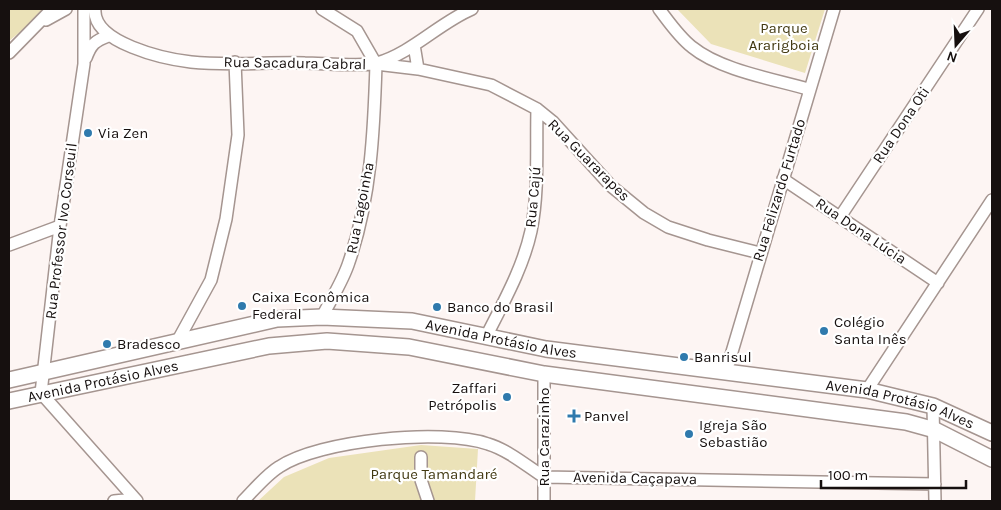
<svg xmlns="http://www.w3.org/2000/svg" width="1001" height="510" font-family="Karla,sans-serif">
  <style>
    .green { fill: #ebe2b8 }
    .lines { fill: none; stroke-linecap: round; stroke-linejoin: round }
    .minor-casing { stroke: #a59590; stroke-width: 14 }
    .major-casing { stroke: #a59590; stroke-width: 18 }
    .minor { stroke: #fff; stroke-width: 11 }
    .major { stroke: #fff; stroke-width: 15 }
    .poi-dot { fill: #2f7aad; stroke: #fff; stroke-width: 2 }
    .labels { text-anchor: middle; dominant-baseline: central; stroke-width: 4.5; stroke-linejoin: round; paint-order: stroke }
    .park-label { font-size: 15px; fill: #423912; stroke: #fff }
    .street-label { font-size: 15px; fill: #16100f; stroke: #fff }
    .poi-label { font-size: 15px; fill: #16100f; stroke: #fff; text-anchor: start }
  </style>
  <rect width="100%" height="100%" fill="#fdf5f3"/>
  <path class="green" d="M9 9H48L9 41Z
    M677 9H825L805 73 711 44Z
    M421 445 478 449 475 501H258L284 477 329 458Z"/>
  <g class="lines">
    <g class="minor-casing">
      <path id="minor" d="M84 9V64L60 226 41 393 137 501
        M95 9C92 43 165 59 191 62 228 66 267 62 305 63 321 63 364 67 377 63 412 53 439 23 472 9
        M322 9 357 31 376 64
        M659 9C669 22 679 37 692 47 720 70 773 79 808 89
        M46 20 66 9
        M414 45 418 69
        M9 53 52 9
        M86 58C91 44 95 41 108 36
        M376 64 418 69 491 85 537 109 553 122 611 186 644 213 668 227 708 240 760 253
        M783 179 938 283
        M840 217 978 9
        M9 245 60 226
        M322 317C331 299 343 281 349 262 371 198 374 130 376 64
        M486 337C503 303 523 268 531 231 539 192 536 149 537 109
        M177 342 211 280 226 219 238 135 235 62
        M726 372 834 9
        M867 390 992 200
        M933 406 935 501
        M421 457V480L428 501
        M114 501 135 499
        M243 501C254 490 266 475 279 467 319 440 442 428 488 444 508 450 527 466 544 477L935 484
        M544 501V374"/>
    </g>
    <g class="major-casing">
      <g id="major">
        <path id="s1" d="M9 380 277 319 322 317 412 321 546 349 867 390 933 406 992 433"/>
        <path id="s2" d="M9 401 269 346 327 341 409 347 544 374 906 422 935 430 992 459"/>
      </g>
    </g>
    <use href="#minor" class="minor"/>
    <use href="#major" class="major"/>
  </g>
  <g class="poi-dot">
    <circle cx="88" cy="133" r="5"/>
    <circle cx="242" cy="306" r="5"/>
    <circle cx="437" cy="307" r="5"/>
    <circle cx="824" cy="331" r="5"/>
    <circle cx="107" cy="344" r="5"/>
    <circle cx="684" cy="357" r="5"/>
    <circle cx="507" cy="397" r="5"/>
    <path d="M571.5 408.5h5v5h5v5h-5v5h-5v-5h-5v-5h5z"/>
    <circle cx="689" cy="434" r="5"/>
  </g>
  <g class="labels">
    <g class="park-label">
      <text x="784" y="28">Parque<tspan x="784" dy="17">Ararigboia</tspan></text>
      <text x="434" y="474">Parque Tamandaré</text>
    </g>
    <g class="street-label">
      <text transform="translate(295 63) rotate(1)">Rua Sacadura Cabral</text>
      <text transform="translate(901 125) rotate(-56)">Rua Dona Oti</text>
      <text transform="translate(589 160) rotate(45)">Rua Guararapes</text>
      <text transform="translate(779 190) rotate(-73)">Rua Felizardo Furtado</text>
      <text transform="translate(533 197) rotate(-85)">Rua Cajú</text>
      <text transform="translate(360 208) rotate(-79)">Rua Lagoinha</text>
      <text transform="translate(61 231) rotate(-83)">Rua Professor Ivo Corseuil</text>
      <text transform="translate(861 231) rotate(34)">Rua Dona Lúcia</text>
      <text stroke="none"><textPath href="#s1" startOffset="501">Avenida Protásio Alves</textPath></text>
      <text stroke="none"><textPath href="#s2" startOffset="96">Avenida Protásio Alves</textPath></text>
      <text stroke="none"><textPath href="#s1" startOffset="906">Avenida Protásio Alves</textPath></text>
      <text transform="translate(544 437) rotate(-90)">Rua Carazinho</text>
      <text transform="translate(635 478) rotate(1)">Avenida Caçapava</text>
    </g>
    <g class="poi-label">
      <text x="98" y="133">Via Zen</text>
      <text x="252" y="297">Caixa Econômica<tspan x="252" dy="17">Federal</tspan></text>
      <text x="447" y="307">Banco do Brasil</text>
      <text x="834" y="322">Colégio<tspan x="834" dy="17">Santa Inês</tspan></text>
      <text x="117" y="344">Bradesco</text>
      <text x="694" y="357">Banrisul</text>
      <text x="497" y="388" text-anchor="end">Zaffari<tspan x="497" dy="17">Petrópolis</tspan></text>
      <text x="584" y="416">Panvel</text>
      <text x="699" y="425">Igreja São<tspan x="699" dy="17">Sebastião</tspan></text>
    </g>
  </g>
  <rect width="1001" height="510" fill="none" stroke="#16100f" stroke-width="20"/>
  <g transform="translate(956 45) rotate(199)" stroke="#ffffff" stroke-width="4" paint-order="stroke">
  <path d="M0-4L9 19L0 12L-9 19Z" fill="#16100f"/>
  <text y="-8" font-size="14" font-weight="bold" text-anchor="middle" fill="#16100f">N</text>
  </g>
  <path d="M821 480v8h145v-8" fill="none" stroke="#16100f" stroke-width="2.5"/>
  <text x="828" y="480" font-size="15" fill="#16100f" stroke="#ffffff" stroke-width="4" paint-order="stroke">100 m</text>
</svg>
